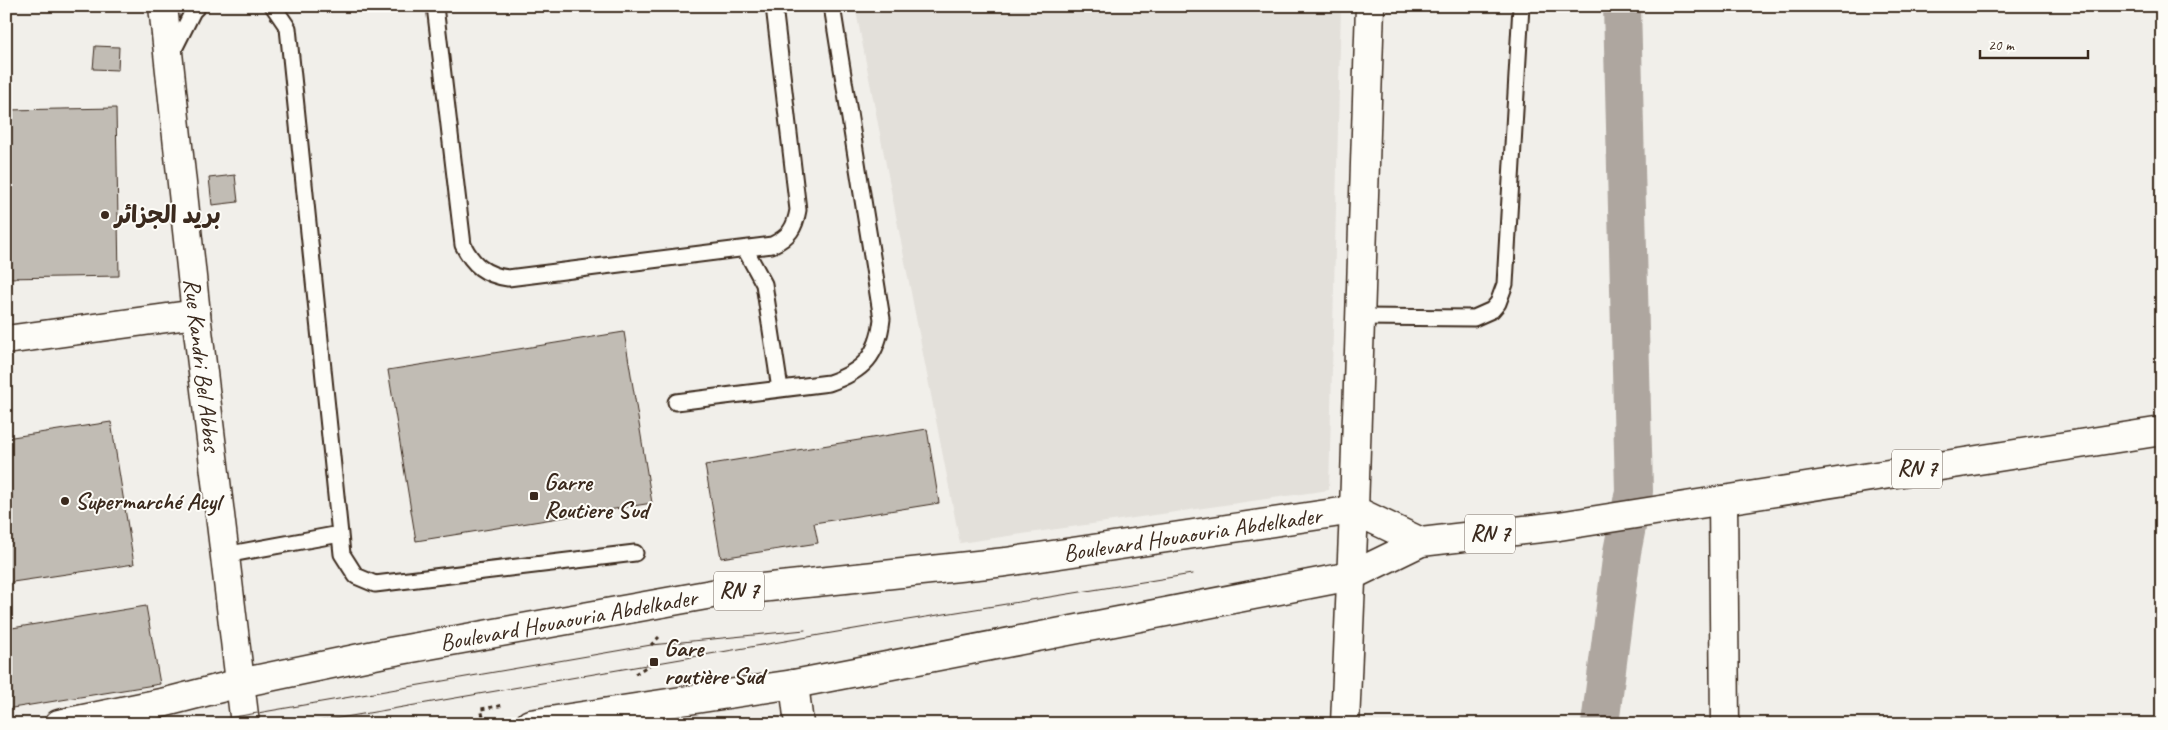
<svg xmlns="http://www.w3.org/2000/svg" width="2168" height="730" font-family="Caveat,'Playpen Sans Arabic',sans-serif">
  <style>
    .built { fill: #e3e0da }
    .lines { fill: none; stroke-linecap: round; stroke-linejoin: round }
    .canal { stroke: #aea69f; stroke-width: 38 }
    .building { fill: #c1bcb4; stroke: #3b2a1e }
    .service-casing { stroke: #3b2a1e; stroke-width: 19 }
    .minor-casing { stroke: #3b2a1e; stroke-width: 31 }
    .secondary-casing { stroke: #3b2a1e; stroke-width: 31 }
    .primary-casing { stroke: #3b2a1e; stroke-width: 31 }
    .path { stroke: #3b2a1e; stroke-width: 3; stroke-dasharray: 4 4; stroke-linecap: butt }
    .service { stroke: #fdfcf7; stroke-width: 15 }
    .minor { stroke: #fdfcf7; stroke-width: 28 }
    .secondary { stroke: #fdfcf7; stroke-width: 28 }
    .primary { stroke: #fdfcf7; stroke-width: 28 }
    .tram { stroke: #3b2a1e; stroke-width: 1 }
    .poi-dot { fill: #3b2a1e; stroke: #fdfcf7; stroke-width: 2 }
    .labels { text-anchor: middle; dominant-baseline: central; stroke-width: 4; stroke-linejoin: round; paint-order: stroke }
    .shield { fill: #fdfcf7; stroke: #75695f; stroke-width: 1 }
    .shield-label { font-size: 22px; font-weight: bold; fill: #3b2a1e }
    .poi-label { font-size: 24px; font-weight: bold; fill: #3b2a1e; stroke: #fdfcf7; text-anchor: start }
    .street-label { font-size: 24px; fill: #3b2a1e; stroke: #fdfcf7 }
  </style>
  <rect width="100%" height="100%" fill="#f1efea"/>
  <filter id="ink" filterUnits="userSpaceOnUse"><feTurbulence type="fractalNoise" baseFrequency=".02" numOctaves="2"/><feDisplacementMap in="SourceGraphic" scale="10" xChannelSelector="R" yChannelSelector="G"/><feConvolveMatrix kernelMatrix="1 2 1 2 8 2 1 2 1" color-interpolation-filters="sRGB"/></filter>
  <g filter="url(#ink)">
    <path class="built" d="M855 6H1341L1329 490 960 543Z"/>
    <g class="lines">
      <path class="canal" d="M1600 724 1622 552 1634 491 1622 6"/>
    </g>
    <path class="building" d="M95 46 119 47 118 70 93 69Z
      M116 108 119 276 6 278V110Z
      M235 175 238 202 212 205 209 178Z
      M624 332 652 503 416 541 388 370Z
      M111 422 134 564 6 583V438Z
      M927 429 939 503 814 523 818 543 721 558 705 465Z
      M146 606 160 684 6 709V629Z"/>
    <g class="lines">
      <g class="service-casing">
        <path id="service" d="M273 6 288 28 342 554 356 576 375 584 635 553
          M435 6 463 245C473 265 485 275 508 278L772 245C789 237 795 228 798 210L774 6
          M171 55 193 11 198 6
          M745 249 764 284 780 389
          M1360 317 1474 318 1492 310 1498 303 1505 284 1521 6
          M676 402 829 383C864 371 878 355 882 319L832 6
          M225 555 340 534"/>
      </g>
      <g class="minor-casing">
        <g id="minor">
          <path id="s1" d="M163 6 196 314 245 724"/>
          <path d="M6 340 196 314"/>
          <path d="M1723 500 1725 724"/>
          <path d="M794 684 799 724"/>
        </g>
      </g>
      <g class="secondary-casing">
        <path id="secondary" d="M1345 724 1354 510 1370 6"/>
      </g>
      <g class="primary-casing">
        <g id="primary">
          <path id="s2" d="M59 724 166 702 240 683 384 653 723 592 1006 562 1354 510 1421 542"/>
          <path d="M530 724 794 684 1351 576 1421 542 1559 526 2162 431"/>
        </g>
      </g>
      <path class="path" d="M651 645 659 637
        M635 674 654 662
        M485 724 481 709 504 705"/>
      <use href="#service" class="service"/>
      <use href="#minor" class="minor"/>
      <use href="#secondary" class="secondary"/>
      <use href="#primary" class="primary"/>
      <path class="tram" d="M194 724 651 645 805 630
        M305 724 895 622 1192 574"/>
    </g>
  </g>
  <g class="poi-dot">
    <circle cx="105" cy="215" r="5"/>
    <rect x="529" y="491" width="10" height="10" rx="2.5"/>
    <circle cx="65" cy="501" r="5"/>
    <rect x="649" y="657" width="10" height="10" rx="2.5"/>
  </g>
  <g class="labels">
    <g class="shield">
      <rect x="1892" y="449.5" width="50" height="39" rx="4"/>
      <rect x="1465" y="514.5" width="50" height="39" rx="4"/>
      <rect x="714" y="571.5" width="50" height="39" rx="4"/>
    </g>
    <g class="shield-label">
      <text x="1917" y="469">RN 7</text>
      <text x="1490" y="534">RN 7</text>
      <text x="739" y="591">RN 7</text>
    </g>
    <g class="poi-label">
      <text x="115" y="215">بريد الجزائر</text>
      <text x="544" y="482">Garre<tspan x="544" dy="28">Routiere Sud</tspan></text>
      <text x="75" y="501">Supermarché Acyl</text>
      <text x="664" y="648">Gare<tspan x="664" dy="28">routière Sud</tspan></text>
    </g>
    <g class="street-label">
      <text stroke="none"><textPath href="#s1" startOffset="361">Rue Kandri Bel Abbes</textPath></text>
      <text stroke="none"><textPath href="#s2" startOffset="1150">Boulevard Houaouria Abdelkader</textPath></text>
      <text stroke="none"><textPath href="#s2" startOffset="520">Boulevard Houaouria Abdelkader</textPath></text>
    </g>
  </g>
  <rect width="2168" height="730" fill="none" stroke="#fdfcf7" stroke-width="25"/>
  <rect x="12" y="12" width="2143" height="705" fill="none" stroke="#3b2a1e" stroke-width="2" filter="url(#ink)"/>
  <path d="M1980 50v8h108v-8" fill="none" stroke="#3b2a1e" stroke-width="2.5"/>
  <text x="1988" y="50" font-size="15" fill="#3b2a1e" stroke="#fdfcf7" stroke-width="4" paint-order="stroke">20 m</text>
</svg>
